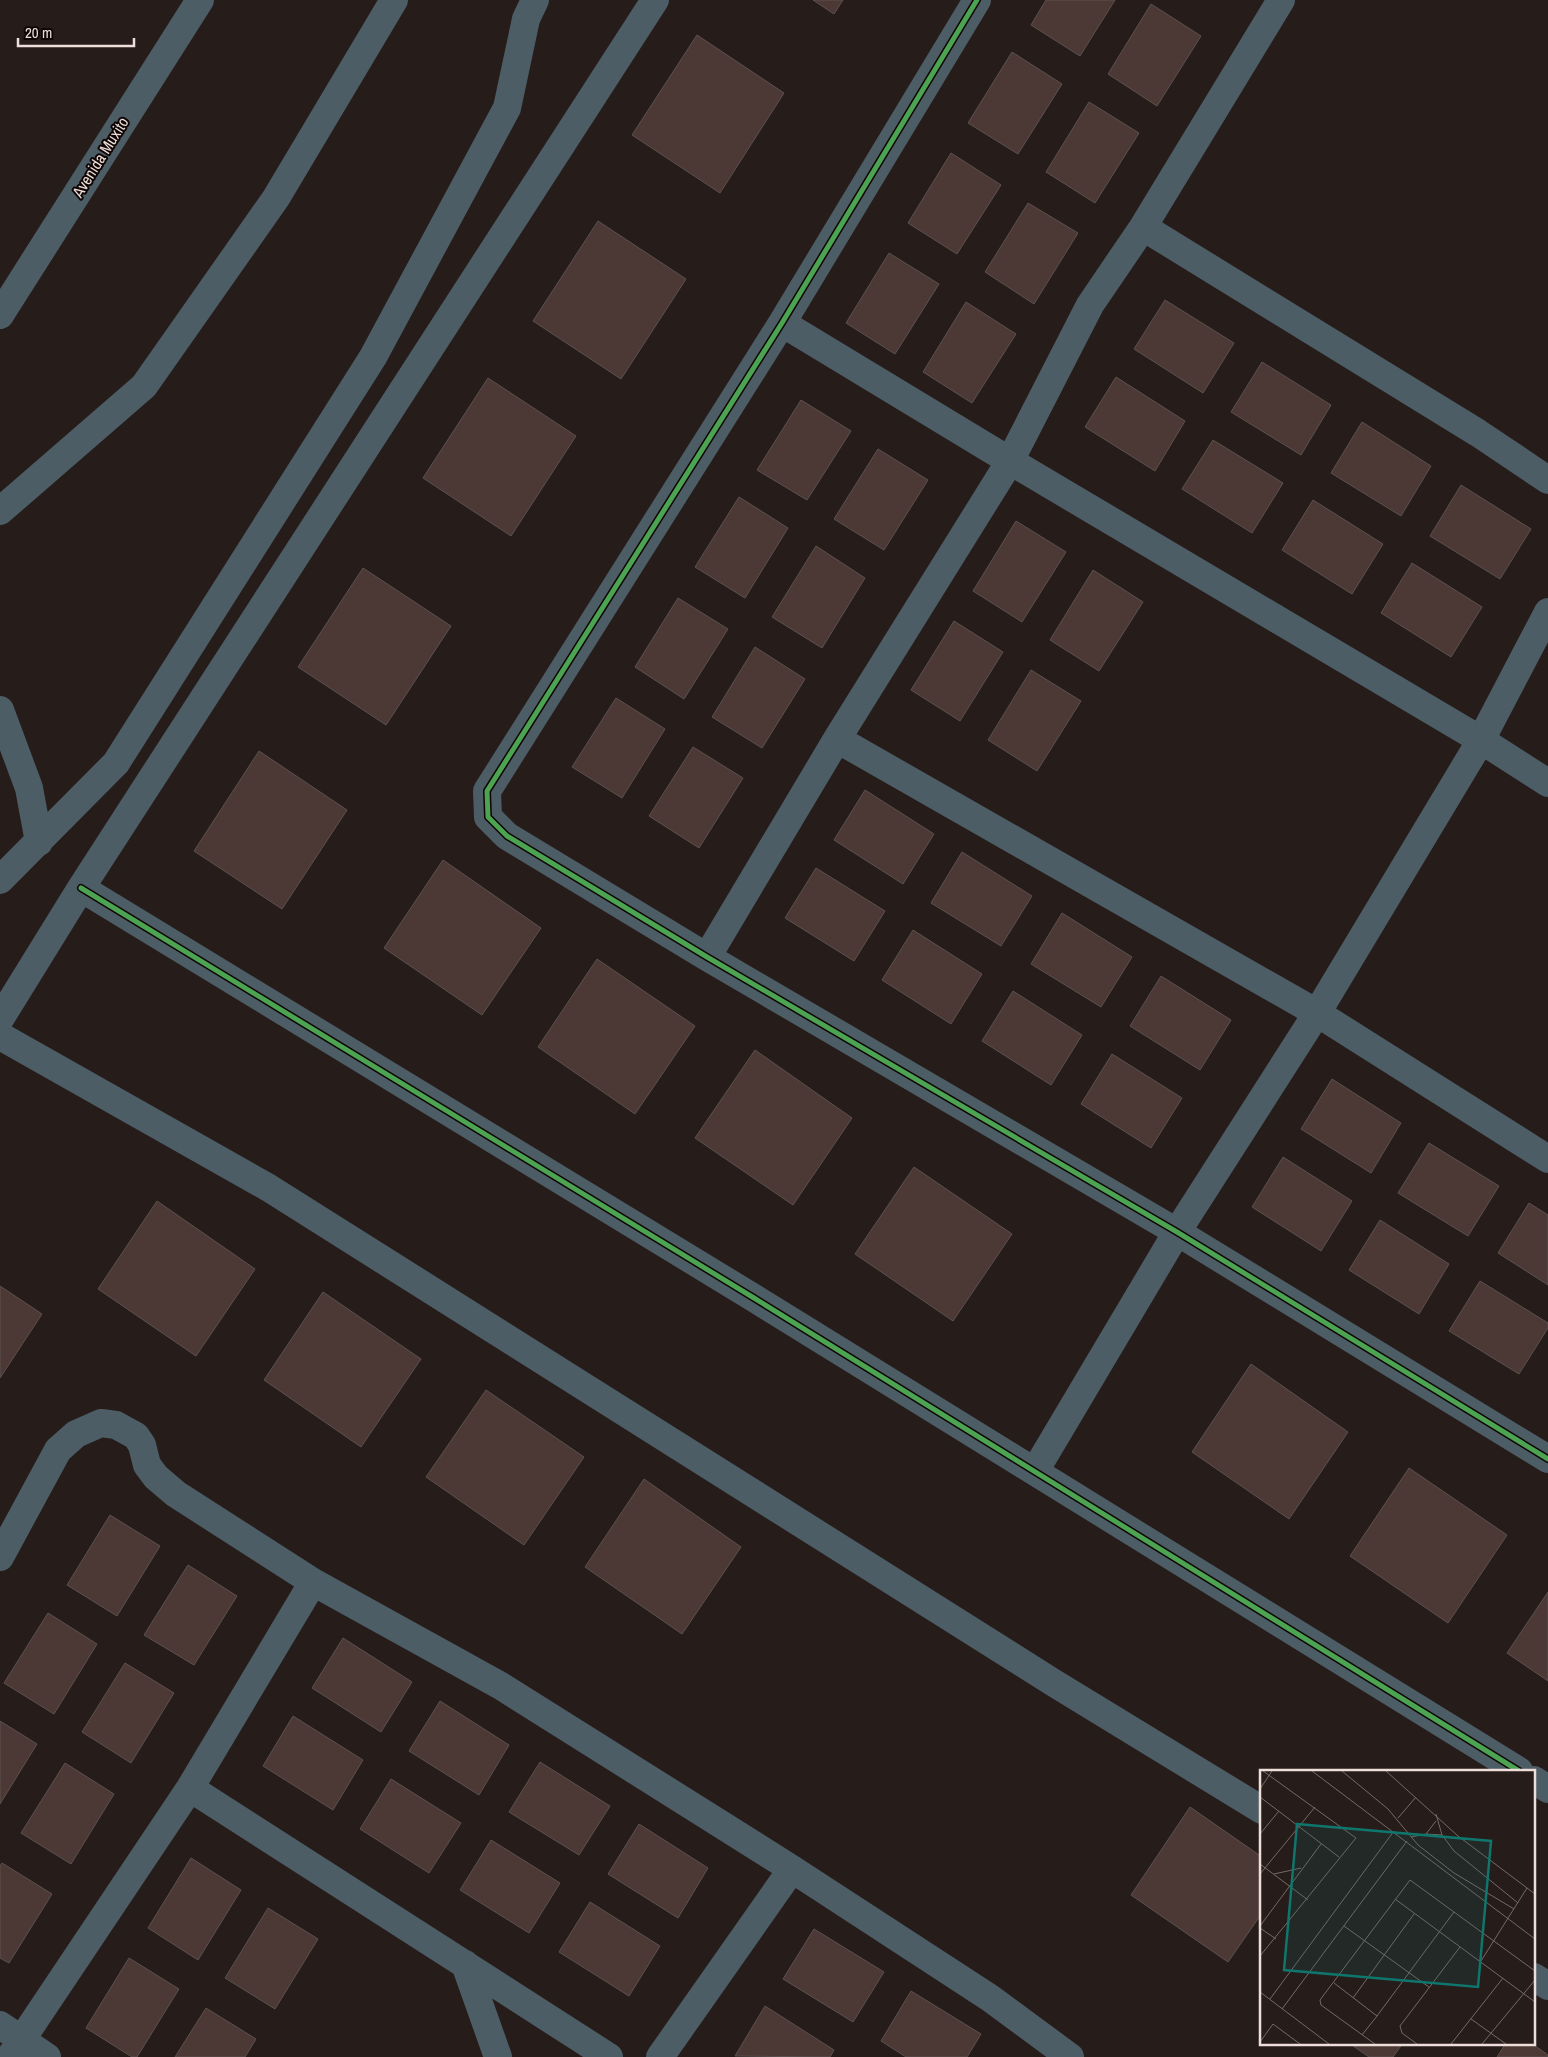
<svg xmlns="http://www.w3.org/2000/svg" width="1548" height="2057" font-family="'Archivo Narrow',sans-serif">
  <style>
    .building { fill: #4c3835; stroke: #5c5250 }
    .lines { fill: none; stroke-linecap: round; stroke-linejoin: round }
    .minor { stroke: #4d5d66; stroke-width: 28 }
    .cycleway-casing { stroke: #0e0605; stroke-width: 8 }
    .cycleway { stroke: #4ca352; stroke-width: 5 }
    .labels { text-anchor: middle; dominant-baseline: central; stroke-width: 4; stroke-linejoin: round; paint-order: stroke }
    .street-label { font-size: 16px; fill: #eddeda; stroke: #0e0605 }
    .inset-road { fill: none; stroke: #766a67; stroke-width: 1 }
    .view { fill: #0f766e; fill-opacity: 0.15; stroke: #0f766e; stroke-width: 2.5 }
    .inset-edge { fill: none; stroke: #eddeda; stroke-width: 2.5 }
  </style>
  <rect width="100%" height="100%" fill="#261c1a"/>
  <path class="building" d="M813 0H843L834 14Z
    M1046 0H1115L1080 56 1031 25Z
    M1151 4 1201 36 1157 106 1108 74Z
    M697 35 784 93 720 193 632 135Z
    M1012 52 1062 84 1018 154 968 123Z
    M1089 102 1139 133 1095 203 1046 172Z
    M951 153 1001 185 957 254 908 223Z
    M1028 203 1078 233 1034 304 985 272Z
    M598 221 686 279 621 379 533 321Z
    M889 253 939 284 895 354 846 323Z
    M1165 300 1234 343 1203 393 1134 349Z
    M966 302 1016 334 972 403 923 372Z
    M1262 362 1331 405 1301 455 1231 412Z
    M1116 377 1185 421 1155 471 1085 427Z
    M488 378 576 436 511 536 423 478Z
    M801 400 851 431 807 500 757 470Z
    M1362 422 1431 466 1401 516 1331 473Z
    M1213 440 1283 483 1252 533 1182 489Z
    M878 449 928 480 884 550 834 519Z
    M1461 485 1531 529 1500 579 1430 536Z
    M739 497 788 528 745 598 695 567Z
    M1313 500 1383 544 1352 594 1282 550Z
    M1016 521 1066 552 1022 622 973 591Z
    M816 546 865 578 822 648 772 617Z
    M1412 563 1482 607 1451 657 1381 613Z
    M363 568 451 626 386 725 298 667Z
    M1093 570 1143 602 1099 671 1050 640Z
    M678 598 728 629 684 699 635 667Z
    M954 621 1003 652 960 721 911 690Z
    M755 647 805 679 762 748 712 717Z
    M1031 670 1081 701 1037 771 988 740Z
    M616 698 665 729 622 798 572 767Z
    M693 747 743 778 699 848 649 816Z
    M259 751 347 810 282 909 194 851Z
    M865 790 934 834 903 884 834 840Z
    M962 852 1032 896 1001 946 931 903Z
    M443 860 541 928 482 1015 384 948Z
    M816 868 885 911 854 961 785 918Z
    M1062 913 1132 957 1101 1007 1031 964Z
    M913 930 982 974 951 1024 882 980Z
    M597 959 695 1026 635 1114 538 1047Z
    M1161 976 1231 1020 1200 1070 1130 1026Z
    M1013 991 1082 1035 1051 1085 982 1041Z
    M755 1050 852 1118 793 1205 695 1138Z
    M1112 1054 1182 1098 1151 1148 1081 1104Z
    M1332 1079 1401 1123 1371 1173 1301 1129Z
    M1429 1143 1499 1186 1468 1236 1398 1193Z
    M1283 1157 1352 1201 1321 1251 1252 1207Z
    M914 1167 1012 1234 953 1321 855 1254Z
    M157 1201 255 1269 196 1356 98 1289Z
    M1529 1203 1548 1215V1285L1498 1253Z
    M1380 1220 1449 1264 1419 1314 1349 1270Z
    M1480 1281 1548 1323V1328L1519 1374 1449 1331Z
    M0 1286 42 1314 0 1378Z
    M323 1292 421 1359 361 1447 264 1380Z
    M1251 1364 1348 1432 1289 1519 1192 1452Z
    M486 1390 584 1457 524 1545 426 1477Z
    M1409 1468 1507 1535 1448 1623 1350 1556Z
    M644 1479 741 1547 682 1634 585 1567Z
    M110 1515 160 1546 117 1616 67 1585Z
    M188 1565 237 1596 194 1665 144 1635Z
    M1548 1592V1681L1507 1653Z
    M48 1613 97 1644 54 1714 4 1683Z
    M343 1638 412 1682 381 1732 312 1688Z
    M125 1663 174 1693 131 1763 82 1732Z
    M440 1701 509 1745 479 1795 409 1751Z
    M293 1716 363 1760 333 1810 263 1766Z
    M0 1721 37 1744 0 1804Z
    M540 1762 610 1806 579 1855 509 1812Z
    M65 1763 114 1794 71 1864 21 1833Z
    M391 1779 461 1823 429 1873 360 1829Z
    M1190 1807 1262 1857V1913L1228 1962 1131 1895Z
    M639 1824 708 1868 678 1918 608 1874Z
    M491 1840 560 1883 529 1933 460 1890Z
    M191 1858 241 1890 198 1960 148 1928Z
    M2 1863 52 1894 9 1963 0 1958V1866Z
    M590 1902 660 1946 629 1996 559 1952Z
    M268 1908 318 1939 275 2009 225 1978Z
    M814 1929 884 1972 853 2022 783 1979Z
    M129 1958 179 1989 137 2057H132L86 2028Z
    M911 1991 981 2034 967 2057H906L881 2041Z
    M765 2006 834 2050 830 2057 735 2056Z
    M206 2008 256 2039 245 2057H175Z
    M1349 2043H1403L1393 2057H1369Z
    M1506 2043H1531L1548 2055V2057H1497Z"/>
  <g class="lines">
    <path class="minor" d="M977 0 782 323 487 791 488 817 507 836 707 957 1177 1232 1548 1459
      M1143 227 1478 433 1548 480
      M0 315 200 0
      M782 323 1010 461 1481 740 1548 783
      M0 511 144 386 276 198 394 0
      M0 710 29 788 39 842
      M837 739 1317 1013 1548 1159
      M0 880 116 763 373 357 507 108 526 19 535 0
      M81 888 754 1298 1519 1771
      M707 957 837 739 1010 461 1090 305 1143 227 1281 0
      M0 1019 81 888 655 0
      M0 1036 269 1188 1054 1683 1262 1810
      M1035 1471 1177 1232 1317 1013 1481 740 1548 612
      M0 1557 58 1450 76 1434 101 1423 116 1425 136 1436 142 1445 147 1465 156 1477 176 1494 313 1582 501 1686 792 1869 990 1998 1070 2057
      M1534 1780 1548 1789
      M190 1788 609 2057
      M465 1964 498 2057
      M1534 1977 1548 1986
      M0 2025 47 2057
      M10 2057 190 1788 313 1582
      M660 2057 792 1869"/>
    <g class="cycleway-casing">
      <path id="cycleway" d="M977 0 782 323 487 791 488 817 507 836 707 957 1177 1232 1548 1459
        M81 888 754 1298 1519 1771"/>
    </g>
    <use href="#cycleway" class="cycleway"/>
  </g>
  <g class="labels">
    <g class="street-label">
      <text transform="translate(100 157) rotate(-58)">Avenida Muxito</text>
    </g>
  </g>
  <g transform="translate(1260 1770)">
    <rect width="275" height="275" fill="#261c1a"/>
    <path class="inset-road" d="M52 1 275 169M82 1 128 39 158 75 194 103 254 139M126 1 198 66 275 124M0 19 12 1M0 27 79 87M176 44 182 65 194 81 258 133M138 48 156 27M0 64 19 41M166 64 182 65M151 67 166 64 176 51M0 94 48 130M0 104 55 37M14 104 41 98M135 129 275 232M0 156 61 74M84 156 169 217M0 158 16 169M0 186 96 68 3 1M221 191 267 118M74 213 117 246 194 142M0 222 69 274M93 228 154 144M10 229 134 61M22 239 147 71M211 249 246 274M102 265 117 246M0 272 13 254 40 274M115 274 61 235 60 230 150 110 275 201M157 274 142 263 140 256 200 177M191 274 243 208M222 274 275 210"/>
    <path class="view" d="M37 54 231 71 218 217 24 200Z"/>
    <rect width="275" height="275" class="inset-edge"/>
  </g>
  <path d="M18 38v8h116v-8" fill="none" stroke="#eddeda" stroke-width="2.5"/>
  <text x="25" y="38" font-size="15" fill="#eddeda" stroke="#0e0605" stroke-width="4" paint-order="stroke">20 m</text>
</svg>
